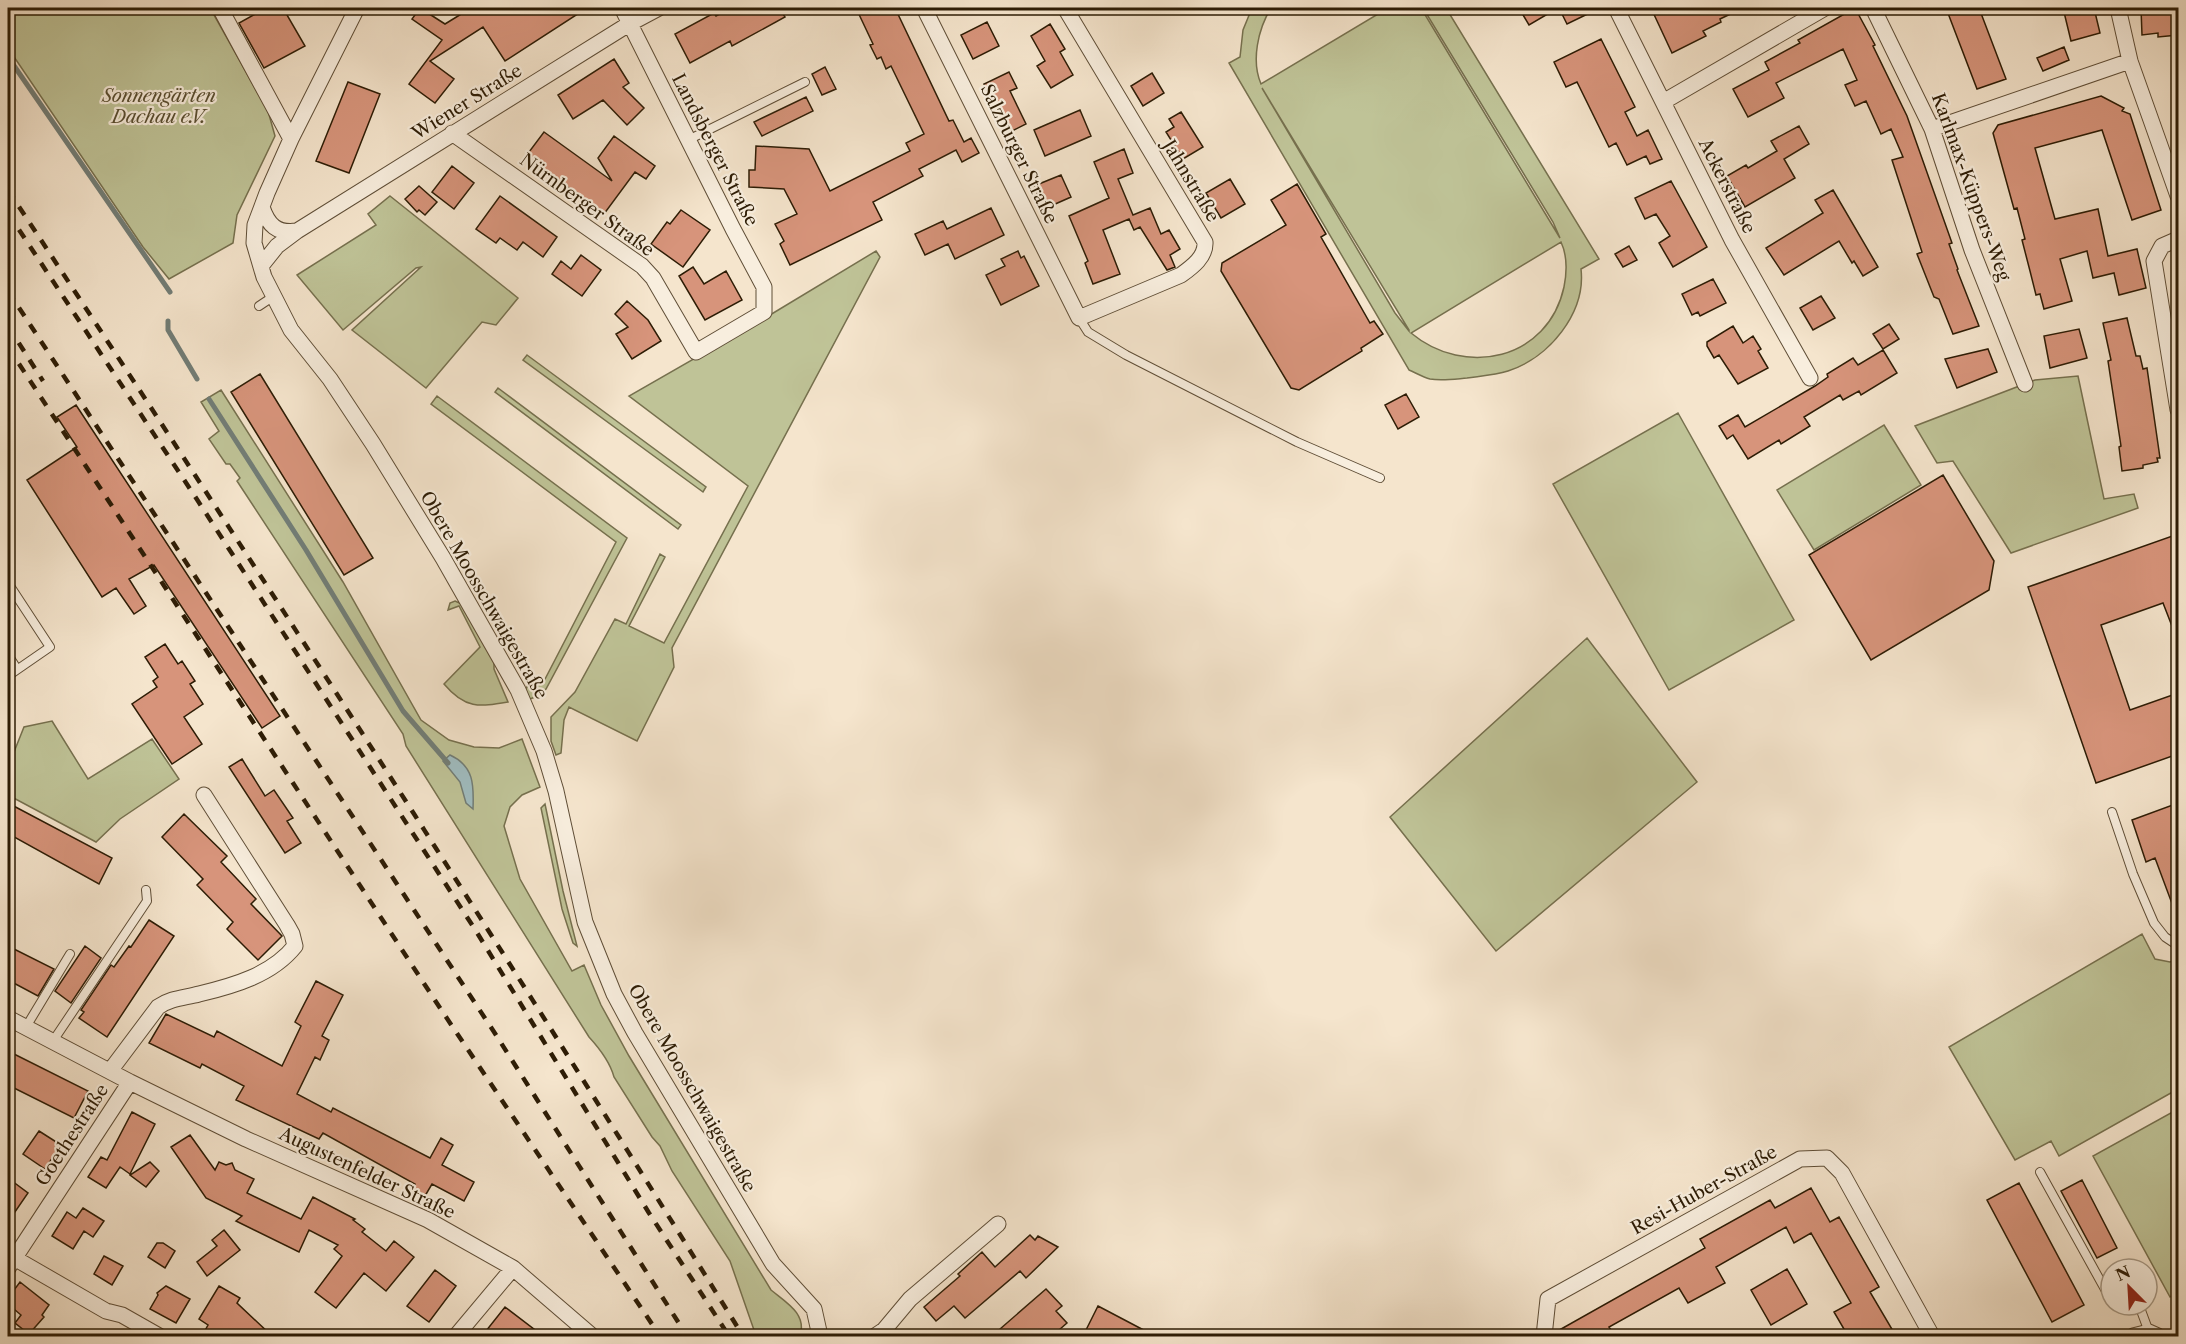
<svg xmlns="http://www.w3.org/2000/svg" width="2186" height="1344" font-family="'Libre Caslon Text',serif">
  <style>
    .green { fill: #bfc397; stroke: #76704e; stroke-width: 1.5; fill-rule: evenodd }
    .water { fill: #a0bdc1; stroke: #727d76; stroke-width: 1.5 }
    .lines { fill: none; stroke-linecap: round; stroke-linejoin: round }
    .stream { stroke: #727d76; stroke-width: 5 }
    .building { fill: #d7947b; stroke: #2d1c05; stroke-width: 1.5 }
    .lane-casing { stroke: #5f4e37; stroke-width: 10 }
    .street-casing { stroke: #5f4e37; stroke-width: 17 }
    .lane { stroke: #f8eede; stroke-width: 8 }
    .street { stroke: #f8eede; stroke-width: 15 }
    .rail { stroke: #2d1c05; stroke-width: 4.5; stroke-dasharray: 10 10; stroke-linecap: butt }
    .labels { text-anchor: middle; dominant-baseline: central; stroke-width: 4.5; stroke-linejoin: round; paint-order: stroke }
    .park-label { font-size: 18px; font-style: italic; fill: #594e31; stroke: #f8eede }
    .street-label { font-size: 18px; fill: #2d1c05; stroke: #f8eede }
  </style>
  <rect width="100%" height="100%" fill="#f5e5cd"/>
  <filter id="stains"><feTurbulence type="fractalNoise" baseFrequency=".00333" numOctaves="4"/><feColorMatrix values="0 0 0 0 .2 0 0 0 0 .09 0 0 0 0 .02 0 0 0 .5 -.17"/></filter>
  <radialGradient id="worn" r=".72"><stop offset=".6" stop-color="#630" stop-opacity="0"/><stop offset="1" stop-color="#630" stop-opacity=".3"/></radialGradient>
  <path class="green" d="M8 8H210L268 111 275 136 237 215 233 243 169 279 143 247 8 48Z
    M1252 8H1271C1258 29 1251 61 1261 84L1388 8H1421L1560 238 1553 222 1423 8H1446L1599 259 1581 269C1586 313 1549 358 1508 371 1495 375 1481 376 1467 378 1455 379 1442 381 1430 379 1423 377 1416 373 1409 370L1229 63 1240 57 1243 30ZM1262 88 1409 330V331L1395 313ZM1561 242C1567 255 1567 272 1564 287 1548 360 1465 378 1411 333Z
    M390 196 518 298 496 325 482 322 426 388 352 330 421 267 416 268 343 330 297 275 376 225 368 214Z
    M876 251 880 257 672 648 674 667 637 741 569 707 564 720 561 753 556 755 551 741V717L575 692 615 619 626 624 660 554 665 557 629 626 664 643 748 486 629 396 765 318Z
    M527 355 706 487 703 492 523 360Z
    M2078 376 2104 499 2134 494 2138 508 2011 553 1953 461 1937 463 1915 426 2035 380Z
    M498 388 681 525 678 529 495 392Z
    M221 390 343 582 421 720 449 740 474 747 499 748 522 739 540 787 522 795 510 807 504 826 520 879 572 971 584 965 601 1005 629 1056 771 1290C787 1303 807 1314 800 1336H757L755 1333 730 1261 672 1171 660 1146 652 1137 614 1077C610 1062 600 1049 589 1037L406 746 403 734 237 481 240 478 230 464H226L209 439 219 431 201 402Z
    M437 396 627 538 546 689 540 695 530 699 525 690 534 676 544 681 616 542 431 404Z
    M1678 413 1794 620 1669 690 1553 484Z
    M1884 425 1921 485 1814 550 1777 490Z
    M455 601 464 605 494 657V669L508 702C479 707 465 709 444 684L480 647 459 606 448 610 450 603Z
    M1587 638 1697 782 1496 951 1390 817Z
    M52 721 88 779 152 739 179 779 120 819 96 842 8 795V767L24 727Z
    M545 804 563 891 577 946 573 943 562 909 541 808Z
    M2142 934 2155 959 2170 962 2178 959V1089L2059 1156 2051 1141 2015 1160 1949 1047Z
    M2178 1109V1292L2170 1297 2093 1156Z"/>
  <path class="water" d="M450 755C474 766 474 785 473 809L466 803 460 782 443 761Z"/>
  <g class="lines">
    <path class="stream" d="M8 57 170 292
      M168 321V330L197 379
      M209 399 306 550 403 711 448 763"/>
  </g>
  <path class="building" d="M266 8H283L305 46 264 68 239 23Z
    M420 8 445 24 471 8H587L505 61 483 27 430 61 454 79 435 103 409 84 442 40 412 19Z
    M731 8H779L785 17 732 46 730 41 690 63 675 34 714 13 716 16Z
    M856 8H895L949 121 953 120 964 142 971 138 979 153 962 162 956 150 919 169 923 176 873 202 882 220 790 265 780 244 784 241 775 224 797 214 784 189 749 187V170H755L756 146 809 149 830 191 910 151 906 143 924 134 891 66 886 69 881 57 877 59 870 45 873 44Z
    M1519 8H1558L1529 25Z
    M1559 8H1600L1567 24Z
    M1651 8H1743L1720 19 1721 22 1703 31 1706 36 1672 53Z
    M1855 8 1875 45 1873 46 1907 116 1952 243 1949 244 1958 269 1957 270 1979 326 1953 334 1939 299 1934 297 1917 254 1922 252 1892 160 1903 157 1891 129 1881 134 1866 101 1855 106 1845 85 1857 80 1843 49 1776 83 1784 98 1748 117 1733 89 1769 70 1765 62 1800 43 1798 40Z
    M1946 8H1979L2006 79 1977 89Z
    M2063 8H2094L2100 33 2071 41Z
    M2141 8H2178V35L2158 37V33L2142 35Z
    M987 22 999 46 973 59 961 35Z
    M1050 24 1065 49 1060 52 1073 75 1051 88 1037 66 1045 61 1031 36Z
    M1601 39 1635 107 1625 112 1637 136 1648 130 1662 159 1650 164 1646 156 1627 165 1616 143 1609 147 1577 82 1566 87 1554 62Z
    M2064 47 2069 60 2043 71 2037 58Z
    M614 59 629 83 623 87 644 108 627 125 603 100 573 119 558 95Z
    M825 67 836 89 822 95 812 74Z
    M1009 72 1017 88 1010 91 1026 124 1010 132 984 84Z
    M1152 73 1164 93 1143 106 1131 86Z
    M348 82 380 94 349 173 316 161Z
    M2101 96 2124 108 2122 111 2130 114 2161 210 2132 220 2102 130 2035 148 2055 219 2098 209 2108 256 2137 249 2146 288 2119 295 2114 273 2093 278 2087 251 2060 259 2072 301 2044 309 2040 294 2036 295 2030 271 2022 240 2025 239 2017 208 2014 209 1993 133 1998 125Z
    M806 97 813 111 762 136 754 122Z
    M1080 110 1091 136 1045 156 1034 130Z
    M1181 112 1203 147 1183 159 1166 132 1174 127 1169 119Z
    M1799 126 1809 144 1784 159 1795 178 1745 207 1727 176 1746 165 1748 168 1777 151 1771 141Z
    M544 132 612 181 598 158 614 136 655 166 646 179 635 172 604 214 526 156Z
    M1124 149 1133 173 1118 179 1133 215 1150 208 1161 234 1169 230 1180 249 1170 255 1175 267 1167 270 1140 227 1134 230 1129 219 1103 230 1120 274 1093 284 1085 263 1088 261 1069 216 1109 198 1094 162Z
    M452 166 474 183 454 209 432 192Z
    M1061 175 1071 197 1044 209 1034 186Z
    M1230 179 1245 204 1221 218 1206 193Z
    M1671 181 1707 247 1673 267 1659 243 1670 236 1656 214 1645 219 1635 198Z
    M1297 184 1326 234 1321 237 1370 323 1374 321 1383 334 1361 348 1362 351 1299 390 1291 388 1221 271 1222 263 1286 225 1271 200Z
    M419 186 437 202 425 215 419 210 417 212 405 199Z
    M1833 190 1878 267 1863 276 1854 261 1852 263 1839 241 1784 275 1766 248 1823 213 1815 200Z
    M500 196 557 237 543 257 523 242 517 250 500 238 496 243 476 229Z
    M991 208 1004 235 955 259 948 244 925 255 915 234 943 221 947 229Z
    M681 210 710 230 683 267 651 244 667 222 670 224Z
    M1629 246 1637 260 1623 267 1615 254Z
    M1018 251 1021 258 1024 256 1039 286 1001 305 986 275 1005 266 1001 259Z
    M581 255 601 270 582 296 552 274 561 261 571 269Z
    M693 267 704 284 726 271 742 300 705 320 679 276Z
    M1713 279 1726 303 1700 316 1698 312 1692 315 1682 294Z
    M1821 296 1835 318 1813 330 1800 308Z
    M627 301 648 320 661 341 632 359 616 334 628 327 615 314Z
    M2127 318 2136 356H2140L2143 369 2147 368 2160 458H2157L2158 462 2143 465V468L2122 471 2119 447 2121 446 2108 361 2111 360 2103 323Z
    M1889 324 1899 339 1883 349 1873 334Z
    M1733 326 1743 343 1753 336 1761 349 1758 351 1768 368 1738 384 1719 355 1714 358 1707 346V342Z
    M2079 329 2087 358 2050 368 2044 336Z
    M1988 349 1997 372 1957 388 1945 359Z
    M1883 350 1897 373 1861 395 1859 391 1843 400 1840 395 1804 417 1810 426 1781 444 1779 440 1748 459 1733 435 1727 439 1719 426 1738 415 1745 427 1815 386 1828 377 1827 374 1853 358 1858 365Z
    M260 374 373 558 344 575 231 392Z
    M1406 394 1419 417 1398 429 1385 405Z
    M76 405 280 716 262 728 154 565 129 579 146 606 134 614 116 588 102 597 27 480 77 447 57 417Z
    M1943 475 1994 561 1989 590 1871 660 1809 555Z
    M2178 534V639H2177L2163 603 2101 625 2130 710 2178 693V754L2096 783 2028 587Z
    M165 644 178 664 182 661 195 681 190 684 203 704 184 717 202 744 172 764 132 704 157 687 153 681 158 677 145 657Z
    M242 759 265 796 274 790 293 818 287 821 301 843 285 853 229 767Z
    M8 803 112 858 99 884 9 834 8 837Z
    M2178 803V916L2177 917 2155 858 2146 862 2132 820Z
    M184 814 227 856 221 862 256 899 251 904 282 936 258 960 227 929 233 922 197 885 203 879 162 837Z
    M149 920 174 936 107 1037 79 1018 84 1012 81 1010 111 965 114 967 129 946 131 947Z
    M8 946 54 969 38 996 8 980Z
    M85 946 101 958 71 1003 55 991Z
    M316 981 343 995 322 1036 329 1040 320 1060 315 1057 297 1094 331 1112 333 1108 430 1158 441 1138 453 1145 442 1165 474 1182 464 1201 432 1184 425 1196 413 1189 415 1184 323 1133 319 1139 236 1100 244 1086 202 1064 200 1068 149 1043 166 1014 214 1037 217 1031 282 1066 301 1026 295 1022Z
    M8 1051 88 1091 74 1118 8 1085Z
    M132 1112 155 1124 130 1174 120 1167 106 1188 88 1177 101 1157 107 1160Z
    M39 1131 61 1145 45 1169 23 1154Z
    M190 1135 215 1170 219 1162 226 1165 232 1163 235 1170 254 1179 247 1193 301 1219 313 1197 355 1219 353 1220 365 1229 362 1232 386 1251 394 1241 414 1257 386 1291 364 1273 336 1308 315 1292 342 1256 334 1249 338 1245 309 1230 299 1252 236 1221 242 1216 206 1198 171 1147Z
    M150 1162 159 1171 146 1187 130 1175Z
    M8 1178 28 1193 8 1222Z
    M2082 1180 2117 1248 2097 1258 2061 1191Z
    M2019 1183 2084 1305 2052 1322 1987 1200Z
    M1811 1188 1830 1222 1839 1217 1879 1287 1870 1292 1896 1336H1848L1834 1312 1851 1303 1811 1233 1794 1243 1786 1227 1716 1267 1725 1283 1688 1303 1679 1288 1609 1327 1615 1336H1554V1333L1705 1248 1700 1239 1770 1200 1775 1208Z
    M83 1208 104 1221 93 1237 84 1231 73 1249 52 1236 67 1212 76 1218Z
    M224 1230 240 1250 207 1276 197 1262 217 1246 212 1240Z
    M1030 1235 1035 1240 1038 1236 1058 1247 1026 1278 1020 1271 965 1318 954 1306 936 1321 924 1307 960 1276 958 1274 982 1252 995 1267Z
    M157 1243H163L175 1251 165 1268 148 1257Z
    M104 1256 123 1266 112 1285 94 1274Z
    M1787 1269 1807 1304 1771 1325 1751 1290Z
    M435 1270 456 1286 429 1322 407 1306Z
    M20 1282 49 1305 42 1315 44 1317 29 1334 15 1323 21 1315 8 1304V1298Z
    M166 1286 190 1299 176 1323 150 1309 158 1295 157 1293Z
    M219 1286 240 1298 237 1303 272 1336H202L208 1325 199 1319Z
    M1046 1289 1062 1306 1056 1311 1067 1323 1052 1336H992Z
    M1098 1306 1155 1336H1083Z
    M505 1307 543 1336H482Z"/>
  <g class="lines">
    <g class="lane-casing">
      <path id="lane" d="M688 140 805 82
        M259 306 274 296
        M1079 318 1088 332 1126 355 1297 442 1380 478
        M8 583 50 647 8 676
        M8 655 17 669
        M2112 812 2133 874 2154 923 2165 937 2174 943H2178
        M26 1027 70 954
        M53 1041 147 901 146 890
        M2040 1172 2111 1300
        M2139 1305 2149 1332"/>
    </g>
    <g class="street-casing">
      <path id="street" d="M220 8 291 139
        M357 8 291 139 267 193 255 225 254 243 264 277 291 330 330 379 373 444 443 558 518 690 544 751 556 791 585 922 614 994 635 1033 773 1264 814 1309 820 1336
        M924 8 1079 318 1181 275C1192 267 1206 257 1205 242L1065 8
        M1616 8 1732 240 1810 378
        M1873 8 1932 129 1972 250 2025 384
        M2118 8 2130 61 2178 196
        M1663 102 1825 8
        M1932 129 2130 61
        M452 133 642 266 653 278 696 352 764 312V287L733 229 622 8
        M262 207C268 225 277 234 297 231
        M2178 239 2162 246 2154 261 2178 410
        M261 266 277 246 297 231 629 24 659 8
        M8 1018 130 1082 246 1139 428 1220 513 1268 592 1336
        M110 1071 158 1007C171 998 184 998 199 994 233 986 272 975 295 946L292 934 287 925 204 795
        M16 1259 106 1311 122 1315 159 1336
        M8 1268 130 1082
        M456 1336 513 1268
        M875 1336 884 1330 910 1299 998 1224
        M1544 1336 1548 1299 1800 1159 1827 1158 1842 1173 1932 1336
        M2133 1336 2149 1332 2158 1336"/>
    </g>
    <use href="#lane" class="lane"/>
    <use href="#street" class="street"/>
    <path class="rail" d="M8 190C258 569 504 950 743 1336
      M8 213 198 501 476 931 649 1213 729 1336
      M8 291 496 1035 687 1336
      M8 326 43 381
      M8 347 442 1011 660 1336"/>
  </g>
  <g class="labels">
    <g class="park-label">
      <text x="159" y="96">Sonnengärten<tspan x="159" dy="21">Dachau e.V.</tspan></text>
    </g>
    <g class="street-label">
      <text transform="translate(467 102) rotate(-32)">Wiener Straße</text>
      <text transform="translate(715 150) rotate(63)">Landsberger Straße</text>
      <text transform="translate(1019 154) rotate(64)">Salzburger Straße</text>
      <text transform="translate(1191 181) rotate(59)">Jahnstraße</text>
      <text transform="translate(1727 186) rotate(63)">Ackerstraße</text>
      <text transform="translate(1971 187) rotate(70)">Karlmax-Küppers-Weg</text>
      <text transform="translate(587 205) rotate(36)">Nürnberger Straße</text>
      <text transform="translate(484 595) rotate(60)">Obere Moosschwaigestraße</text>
      <text transform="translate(692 1088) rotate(60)">Obere Moosschwaigestraße</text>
      <text transform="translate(72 1135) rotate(-57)">Goethestraße</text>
      <text transform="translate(367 1173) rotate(25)">Augustenfelder Straße</text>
      <text transform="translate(1704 1190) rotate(-29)">Resi-Huber-Straße</text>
    </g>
  </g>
  <rect width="2186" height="1344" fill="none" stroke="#f5e5cd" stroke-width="30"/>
  <rect x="9" y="9" width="2168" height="1326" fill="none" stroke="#2d1c05" stroke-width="3"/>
  <rect x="15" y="15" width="2156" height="1314" fill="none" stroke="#2d1c05" stroke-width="1.5"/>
  <g transform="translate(2129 1287) rotate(336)"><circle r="28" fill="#f8eede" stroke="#a79a87" stroke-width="1.5"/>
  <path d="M0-4.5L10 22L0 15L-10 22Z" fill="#8f2418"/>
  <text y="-9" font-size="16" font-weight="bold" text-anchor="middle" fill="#2d1c05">N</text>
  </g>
  <rect width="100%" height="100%" filter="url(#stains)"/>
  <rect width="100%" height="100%" fill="url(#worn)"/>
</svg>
